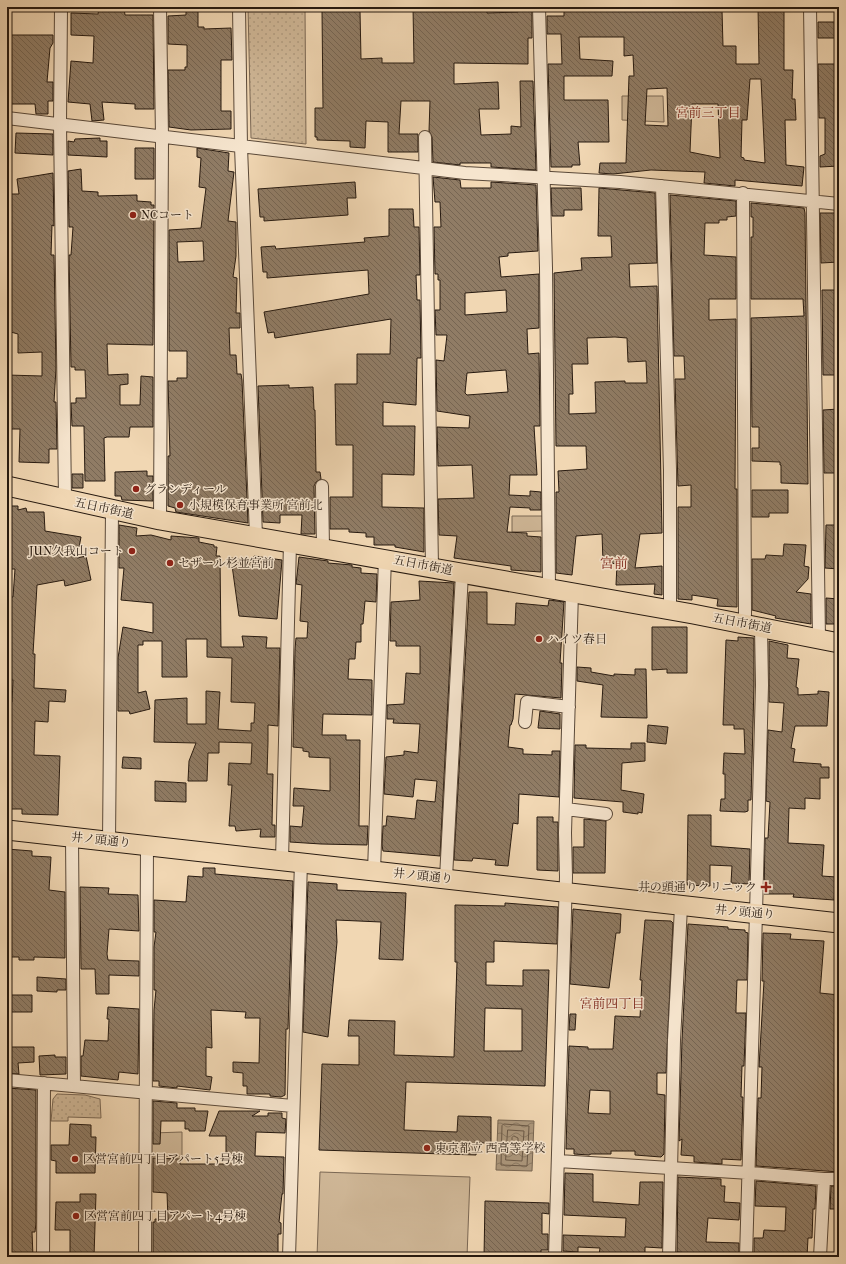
<svg xmlns="http://www.w3.org/2000/svg" width="846" height="1264" font-family="'IM FELL French Canon','Noto Serif JP',serif">
  <style>
    .grass { fill: #cfb797; stroke: #7b6854 }
    .park { fill: url(#park-dots); stroke: #7b6854 }
    .water { fill: url(#water-waves); stroke: #776551 }
    .lines { fill: none; stroke-linecap: round; stroke-linejoin: round }
    .shore { stroke: #6a5846; stroke-width: 1 }
    .building { fill: url(#building-back-hatch); stroke: #271a10; fill-rule: evenodd }
    .street-casing { stroke: #5a4939; stroke-width: 14 }
    .primary-casing { stroke: #271a10; stroke-width: 21 }
    .street { stroke: #f6e5ce; stroke-width: 12 }
    .primary { stroke: #f1d7b3; stroke-width: 19 }
    .poi-dot { fill: #8f2418; stroke: #f6e5ce; stroke-width: 1.5 }
    .labels { text-anchor: middle; dominant-baseline: central; stroke-width: 3; stroke-linejoin: round; paint-order: stroke }
    .poi-label { font-size: 12px; fill: #271a10; stroke: #f6e5ce; text-anchor: start }
    .street-label { font-size: 12px; fill: #271a10; stroke: #f6e5ce }
    .neighbourhood-label { font-size: 13px; fill: #7a1f14; stroke: #f6e5ce }
    .quarter-label { font-size: 14px; fill: #7a1f14; stroke: #f6e5ce }
  </style>
  <defs>
    <pattern id="park-dots" width="8" height="8" patternUnits="userSpaceOnUse"><rect width="8" height="8" fill="#cfb797"/><path d="M2 2h.1M6 6h.1" fill="none" stroke="#b29d81" stroke-width="1.8" stroke-linecap="round"/></pattern>
    <pattern id="water-waves" width="16" height="10" patternUnits="userSpaceOnUse"><rect width="16" height="10" fill="#ac977c"/><path d="M0 5q4-4 8 0t8 0" fill="none" stroke="#8c7a64"/></pattern>
    <pattern id="building-back-hatch" width="6" height="6" patternUnits="userSpaceOnUse"><rect width="6" height="6" fill="#907c65"/><path d="M-1 5l2 2M0 0l6 6M5-1l2 2" fill="none" stroke="#766552"/></pattern>
  </defs>
  <rect width="100%" height="100%" fill="#f1d7b3"/>
  <filter id="stains"><feTurbulence type="fractalNoise" baseFrequency=".005" numOctaves="4"/><feColorMatrix values="0 0 0 0 .2 0 0 0 0 .09 0 0 0 0 .02 0 0 0 .5 -.17"/></filter>
  <radialGradient id="worn" r=".72"><stop offset=".6" stop-color="#630" stop-opacity="0"/><stop offset="1" stop-color="#630" stop-opacity=".3"/></radialGradient>
  <path class="grass" d="M622 96H663L664 122 622 120Z
    M512 516H543V531L512 532Z
    M182 1132V1157L151 1156 152 1133Z
    M320 1172 470 1177 467 1257H317Z"/>
  <path class="park" d="M248 7H305L306 144 251 138Z
    M57 1094 85 1095 100 1099 101 1118 68 1117V1121H51L53 1099Z"/>
  <path class="water" d="M498 1120 534 1121 532 1171 496 1170Z"/>
  <g class="lines">
    <path class="shore" d="M504 1124 529 1126 527 1166 501 1165 502 1126Z
      M508 1130 524 1131 522 1161 506 1160Z
      M514 1136 518 1138V1154L516 1155 512 1153V1138Z"/>
  </g>
  <path class="building" d="M186 7H198V27H204V29L231 28 232 60H221V111H231V129L191 130 169 127 168 70H185V67H187V45L168 44V16L186 15Z
    M330 7H353V11H360L361 59 382 58V63H414L413 7 483 8 487 9V13L518 12V7H532V38H528V64L454 63V84L498 82 499 109H479L481 135 511 134V126L521 127 520 81H533L536 170 491 167V163H460V165L433 162 432 137 429 131 430 101H401L399 134H418V152H388V122L366 121 365 148 350 147V141L317 140V137H315V108H323L322 11H330Z
    M564 7H707V11L722 10 723 46H736V64H759L758 7H784V70H793L792 99H795L796 120H785L786 165 804 167 802 186 735 180V186L704 183 705 172 651 170 613 174 599 173 600 163H626L629 76H634L633 55 624 56V37H579L580 59 613 61 612 76H564V100H608L609 142H578L580 165H572V167H551L548 64H562L561 34H547V16H564ZM750 79H761L765 163 744 160V158L741 157 742 120H747ZM667 88 668 126 645 125 647 89ZM692 104H718L720 158 690 152Z
    M99 8H124L125 15H153L154 109H135V104L102 102 104 120 92 121 90 104 68 102 71 61 93 63 94 36 71 35V13L98 14Z
    M818 22H839V38H818Z
    M7 35H53V43L50 48 47 82H53V101H48V114H36L35 104H7Z
    M818 64H839V166L820 167V156L825 154V118H819Z
    M16 133 53 134V155L15 153Z
    M100 138V141H107V157L68 155V141L74 142 75 139Z
    M135 148H154V179H135Z
    M197 148 229 153 228 171 234 172 228 221 236 222V256L233 277 237 278 236 313H240V328H229L230 355H236L237 374H241L242 380 248 523 176 512 175 508 168 506V456H170L168 381H177V378H187V351H169V230L201 228 206 188 199 187 201 158 197 157ZM203 241 204 261 178 262 177 242Z
    M81 169 82 191 98 192V196L137 195V201L151 202V205H154L153 345 107 344 108 375 128 374V384L120 385V405H140L141 376 153 377V427H130L129 437H107L104 438 105 481H85L84 426H72L71 403H76V398H86L85 370H75V367H71L69 255H71L73 227H69L68 171Z
    M53 173 54 226 52 225 51 255H54L56 368 54 402H56L57 449H49V463L19 462 20 429H7V375L42 376V352L18 353V334L7 331V194H19L17 179Z
    M433 177 460 180 461 188H491V182L536 185 538 251 508 253V256L499 257 501 277 539 274V328L527 329 528 354 539 353 540 426H534L537 475H510L509 495 530 496V491L541 492V510H530V508L510 507 507 532 527 533V536L541 537V572L511 570V566L454 558 457 536 439 535 438 499 474 498 472 465 438 466 437 427 469 428 470 416 437 411 436 360 444 361 447 335H436L435 310H440V280H438V274H435L434 227H441L440 202H435ZM506 290 507 312 465 315V293ZM506 370 508 392 467 395 465 393 467 373Z
    M355 182 356 198H347L348 215 264 221V217H260L258 189Z
    M551 188H581L582 210H564V216H552Z
    M599 188 655 193 657 263 629 264 630 287 657 286 662 533 640 534 635 568 662 566V595L654 594 655 584 616 585 617 564 603 562 602 534 576 536 572 575 556 573V492H559L558 471 587 469 586 446H556L554 273 582 270 581 258 612 257 611 236H598ZM615 337 627 338 628 362 646 361 647 383H625V381L595 382 596 413 569 414V394H573L572 364H588L587 338Z
    M670 195 736 201V216L727 217V220H719V223H705L704 255 736 257V299H709V320L736 319 735 489H737V607L717 606 718 599 692 595V600L678 599V507H691V485L678 486 675 379H685L684 356H674Z
    M751 203 804 208 805 213 808 484 781 483V465H780V462L752 461V448H759V427H752L751 318 804 316 803 299H751V237H753V217H751Z
    M389 209H413L414 227H419L420 275H416L417 300H420L421 358H417L416 405 383 402V426H415L414 475 382 474V507L424 508V552L395 547V545H374V537H366V533L349 532V529H330V497H353V445H336L335 384H357V354H390L391 319 275 338 274 332 268 333 264 312 369 294 368 270 267 278V272H263L261 247 275 246 276 249 365 242 364 238 389 236Z
    M820 213H839V262L821 263Z
    M822 290H839V375H823Z
    M289 385V388L313 387 314 410H315L316 472H320L321 479 316 482 314 486 315 534H301L302 515H280V523L263 522 258 386Z
    M839 409V473H824L823 410Z
    M147 471V476H153V501L122 500 121 496H115V472Z
    M72 474H83V488H72Z
    M752 490H788V513H769V517H752Z
    M7 506H18V510L26 508 27 512H44L45 531 81 537 77 558 86 556 91 580 65 586 64 580 37 585 33 654H35L34 688 66 690 65 702 49 701 48 722 35 721 34 755 60 756 58 815 22 814V809H7V702H12L13 680H7V597H13L15 569H7Z
    M119 525 137 528 136 536 151 535 171 540V536L199 538V542L214 545V547H217L216 556H220L221 647H244L242 636 267 637 266 648H280L278 726 268 725V742L267 774H273L272 825H275V837H260L261 829 236 831 235 826H229L232 785H228L229 763 251 764 252 743 219 742V753H208L207 781H188L189 761 196 743 154 742 155 700 187 698V724H206V691L220 692 218 729 251 731V723H254L255 703 231 702 232 658 207 657V639H186L187 677H162V641H143V645H138V693L146 691 150 709 130 714 129 711H118V658L123 627 153 633V603L121 600 124 568H119Z
    M826 525H838L839 569 825 568Z
    M784 544 806 545 804 566 809 567 808 579 796 592 811 594V624L775 618 776 616 752 610V559H765L766 555 783 556Z
    M254 556 282 560 277 619 239 616 231 558 254 561Z
    M299 557 328 561V563L352 565V567L361 568V573L377 574 376 602 365 601 363 624H361V642H356L355 659H349L348 679 372 680V715L323 714 322 735H346V740H360L359 826H368L367 845 321 844 290 842V826L302 827 304 806H293L294 788 330 791V758L309 757V752L303 751V748L293 747 295 649 296 638H307L308 622 300 621 302 585 296 584Z
    M419 581 454 583 440 856 383 851 382 845 383 826H386L387 816 415 819 417 800 435 802 437 781 415 779 413 797 384 794 386 757 404 755V751L418 753 420 724 393 723 394 719H387V705L404 704 406 673 420 674V646H396V641H390L391 602 420 600Z
    M469 592H487V624L515 625 516 603 548 606 549 600 564 602 560 663H562L561 698 515 694 513 719 511 725H510L508 747 523 749V754L552 755V751H560L559 797 519 794 518 824 513 823 508 866 495 865 496 860 473 858 472 861 454 860Z
    M826 598 839 599V624H826Z
    M652 627H687V673H667V669L652 670Z
    M738 637 754 638V685L751 800H748V811L745 812 720 811 721 799H725V774H723L724 753 745 754 744 729H734V725H723L726 640 738 641Z
    M769 641 788 645 787 658 799 659 796 687 798 688V695L818 694V691L829 692 827 726H795L791 748 795 749 793 762 821 764V767H829V778H820V799L805 798V809L789 808 788 843 824 845 822 876 836 877 834 900 793 897 794 894H764L765 838H768L770 802 766 801 768 730 782 732 784 703 769 702Z
    M577 667 591 668V672L614 676V674L635 675V669H646L647 718 601 717 603 685 577 681Z
    M540 711 560 714V729L538 728Z
    M648 725 668 727 666 744 647 742Z
    M631 743H645V761L622 763 621 790 644 794 642 813 638 812V814L623 812V802L574 798 575 745H586V748L631 749Z
    M123 757 141 758V769L122 768Z
    M155 781 186 783V802L155 801Z
    M688 815H711V846L750 849 749 884 731 883 732 866 710 865V886L687 885Z
    M537 817H553V822H558V871L537 870Z
    M584 819 606 821 605 873H573V847H584Z
    M7 849 32 851V856L51 857 49 890 65 892V958L34 957V960H19V957H7Z
    M203 868H215V874L293 881 288 1029H286L285 1095 281 1097 270 1096V1094H247V1086H243V1073L233 1072V1062L259 1063 260 1018H245L246 1012 211 1010 212 1048 206 1047V1076L212 1077 210 1090 177 1086V1088L159 1086V1081H153L154 1010 156 990H154V947L156 932H154V900L186 902 188 876 203 877Z
    M308 882 337 884V890L406 893 403 960 379 959 381 922 336 920 337 942 328 1037 303 1032Z
    M80 887 109 888 108 894 138 895 139 931 109 929 107 954 108 960 139 961V976L109 975V994H96L95 969H81Z
    M505 903 558 907 557 944 494 941V962H486V985L523 986V970H549L545 1086 406 1082 404 1130 457 1132 458 1116 491 1117V1143H477L476 1155 319 1150 322 1064 359 1065V1036H348L349 1020 395 1021 394 1055 454 1057 457 962H455V905L505 906ZM485 1008 522 1009V1051H484Z
    M573 909 621 914 620 933H616L609 988 570 984Z
    M645 920 671 921 673 923 666 1073H657V1094L665 1095 664 1154 661 1157 635 1155V1151H611V1154H591L589 1155 574 1154V1149H566L569 1046 588 1047V1049H613L615 1016 640 1017 642 980H640ZM590 1090 610 1091V1114L588 1113Z
    M688 924 728 927V929L745 930V932L748 933 747 980H737L736 1008V1013H746L744 1066H742L741 1097H743L741 1160 722 1159V1164L694 1162V1156L681 1155 682 1139 679 1141 682 1040Z
    M763 933 791 934 790 939 824 941 820 993 839 995V1172L756 1166 758 1098H761L762 1067H759L764 981H762Z
    M37 977 66 979V990H57V992L37 991Z
    M7 995H32V1012H7Z
    M108 1007 139 1009 138 1074 119 1072 118 1080 81 1076V1056H83L85 1040 108 1041 109 1019H107Z
    M570 1014H576L575 1030H569Z
    M7 1047H34V1062L18 1063 19 1074 7 1073Z
    M55 1055V1057H66V1074L40 1075 39 1056Z
    M7 1088 36 1090V1223L35 1232H32L33 1257H8L9 1208H8Z
    M153 1101 177 1103V1108H195V1111H208L205 1131H189V1129H185V1121H161L160 1144H153Z
    M219 1111H260L252 1116H268V1113H282V1118L286 1119 285 1133 256 1132 255 1156 284 1157 283 1194H282L279 1222 281 1223V1234H278V1257H219L178 1254V1257H153V1222H155V1219L168 1220 167 1193 153 1192V1158L180 1159V1164H226V1136H209Z
    M70 1124 91 1125V1137H96L95 1173H56V1161L51 1160V1145H69Z
    M565 1173 593 1174V1202H598L639 1205 640 1182H663L662 1248 645 1247V1257L599 1255 600 1248 578 1247V1252L563 1251V1235L625 1237 626 1218 564 1215Z
    M678 1177 721 1179V1186H725L724 1202 740 1203 739 1220 708 1218 706 1242 739 1243V1257H711L712 1255 677 1252Z
    M756 1181 816 1186 815 1209H813L812 1238H808L807 1257H754V1238H763L764 1230 785 1231 786 1207 755 1206Z
    M831 1186H839V1209H830Z
    M80 1194H96L94 1257H70V1230H55L56 1202H80Z
    M485 1201 549 1203V1214L542 1213V1234H548V1250H541V1257H484Z"/>
  <g class="lines">
    <g class="street-casing">
      <path id="street" d="M61 7 60 124 65 499
        M160 7 162 137 160 520
        M239 7 241 147 256 536
        M539 7 546 268 549 588
        M810 7 819 639
        M7 118 465 173 620 182 839 204
        M425 137 432 567
        M662 186 670 470V610
        M743 193 745 614 744 624
        M322 486 323 548
        M525 722 527 702 569 707
        M566 809 606 814
        M72 837 74 1085
        M109 841 112 510
        M282 860 290 543
        M374 871 385 558
        M446 878 462 573
        M7 1080 293 1106
        M558 1161 750 1173 824 1179H839
        M43 1257 44 1083
        M145 1257 147 846
        M289 1257 301 862
        M555 1257 566 877 565 833 572 592
        M669 1257 674 1040 681 907
        M746 1257 756 913 762 685 761 628
        M820 1257 824 1179"/>
    </g>
    <g class="primary-casing">
      <path id="primary" d="M7 486 160 520 693 614 839 643
        M7 830 839 923"/>
    </g>
    <use href="#street" class="street"/>
    <use href="#primary" class="primary"/>
  </g>
  <g class="poi-dot">
    <circle cx="133" cy="215" r="4"/>
    <circle cx="136" cy="489" r="4"/>
    <circle cx="180" cy="505" r="4"/>
    <circle cx="132" cy="551" r="4"/>
    <circle cx="170" cy="563" r="4"/>
    <circle cx="539" cy="639" r="4"/>
    <path d="M764 881h4v4h4v4h-4v4h-4v-4h-4v-4h4z"/>
    <circle cx="427" cy="1148" r="4"/>
    <circle cx="75" cy="1159" r="4"/>
    <circle cx="76" cy="1216" r="4"/>
  </g>
  <g class="labels">
    <g class="poi-label">
      <text x="141" y="215">NCコート</text>
      <text x="144" y="489">グランディール</text>
      <text x="188" y="505">小規模保育事業所 宮前北</text>
      <text x="124" y="551" text-anchor="end">JUN久我山コート</text>
      <text x="178" y="563">セザール杉並宮前</text>
      <text x="547" y="639">ハイツ春日</text>
      <text x="757" y="887" text-anchor="end">井の頭通りクリニック</text>
      <text x="435" y="1148">東京都立 西高等学校</text>
      <text x="83" y="1159">区営宮前四丁目アパート5号棟</text>
      <text x="84" y="1216">区営宮前四丁目アパート4号棟</text>
    </g>
    <g class="street-label">
      <text transform="translate(104 508) rotate(12)">五日市街道</text>
      <text transform="translate(423 565) rotate(11)">五日市街道</text>
      <text transform="translate(742 623) rotate(11)">五日市街道</text>
      <text transform="translate(101 840) rotate(6)">井ノ頭通り</text>
      <text transform="translate(423 876) rotate(6)">井ノ頭通り</text>
      <text transform="translate(745 912) rotate(5)">井ノ頭通り</text>
    </g>
    <g class="neighbourhood-label">
      <text x="708" y="112">宮前三丁目</text>
      <text x="612" y="1003">宮前四丁目</text>
    </g>
    <g class="quarter-label">
      <text x="614" y="563">宮前</text>
    </g>
  </g>
  <rect width="846" height="1264" fill="none" stroke="#f1d7b3" stroke-width="24"/>
  <rect x="8" y="8" width="830" height="1248" fill="none" stroke="#271a10" stroke-width="2"/>
  <rect x="12" y="12" width="822" height="1240" fill="none" stroke="#271a10"/>
  <rect width="100%" height="100%" filter="url(#stains)"/>
  <rect width="100%" height="100%" fill="url(#worn)"/>
</svg>
